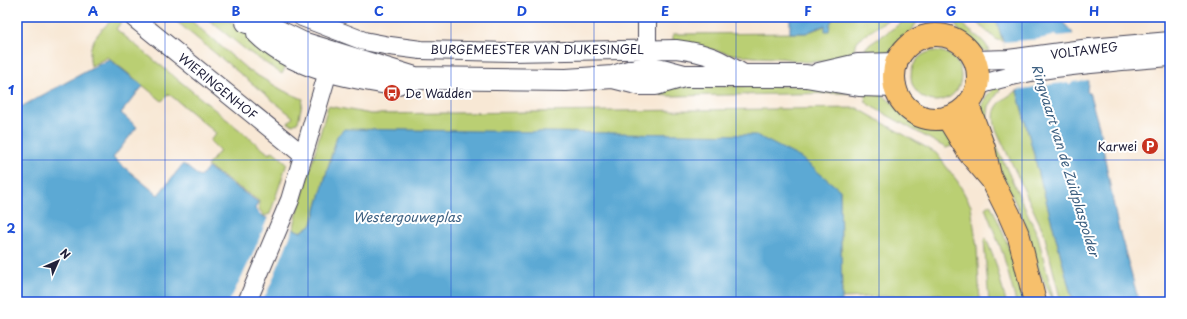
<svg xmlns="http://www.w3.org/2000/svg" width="1187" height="319" font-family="'Playpen Sans',sans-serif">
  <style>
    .green { fill: #bacf73; stroke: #6e7857 }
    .water { fill: #5ba9d4; stroke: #3e6688 }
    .pier { fill: #f8e8d5 }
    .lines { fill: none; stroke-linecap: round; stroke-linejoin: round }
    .minor-casing { stroke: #424052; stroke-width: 20 }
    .tertiary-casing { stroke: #424052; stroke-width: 24 }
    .primary-casing { stroke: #424052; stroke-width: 24 }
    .minor { stroke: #fff; stroke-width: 18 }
    .tertiary { stroke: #fff; stroke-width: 22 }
    .primary { stroke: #f7c06c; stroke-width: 22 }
    .grid { fill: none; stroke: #1d4ed8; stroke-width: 1; stroke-opacity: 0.55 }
    .labels { text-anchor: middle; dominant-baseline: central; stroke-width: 4; stroke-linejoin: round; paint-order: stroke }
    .street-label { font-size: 12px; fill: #22223b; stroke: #fff }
    .poi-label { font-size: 12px; fill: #22223b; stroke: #fff; text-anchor: start }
    .water-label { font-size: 13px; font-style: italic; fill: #3c5f80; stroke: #fff }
    .neatline { fill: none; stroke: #1d4ed8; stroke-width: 1.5 }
    .grid-label { font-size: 13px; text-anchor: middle; font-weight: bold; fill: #1d4ed8 }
  </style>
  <rect width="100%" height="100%" fill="#fff"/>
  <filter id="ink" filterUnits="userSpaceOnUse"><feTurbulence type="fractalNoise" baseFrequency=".025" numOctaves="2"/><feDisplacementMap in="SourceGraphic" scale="8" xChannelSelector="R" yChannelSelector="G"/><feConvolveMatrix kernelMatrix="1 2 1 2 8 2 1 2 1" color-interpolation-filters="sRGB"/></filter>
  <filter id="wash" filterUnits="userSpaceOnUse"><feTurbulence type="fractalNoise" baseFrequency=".012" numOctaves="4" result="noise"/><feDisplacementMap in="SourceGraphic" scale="16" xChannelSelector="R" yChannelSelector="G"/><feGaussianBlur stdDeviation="0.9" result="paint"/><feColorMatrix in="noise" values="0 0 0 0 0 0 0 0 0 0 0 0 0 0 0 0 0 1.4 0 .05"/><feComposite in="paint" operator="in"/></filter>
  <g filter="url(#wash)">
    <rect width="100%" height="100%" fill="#f8e8d5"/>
    <path class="green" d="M114 17H125L116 29 269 154 273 151 287 163 270 214 264 216 259 209V201L207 166 220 151 210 141 216 133 169 94 162 101 108 57 91 66C86 42 98 34 114 17Z
      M171 17H187L248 70 284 91 303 99 298 122 293 125 288 123 293 117Z
      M205 17H224L288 62 282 74 246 50Z
      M834 17H892L859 39 855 45 853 60 804 62 781 58 754 57 731 54 697 46 673 43V34L806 33 830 24Z
      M908 17H918C915 32 894 51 880 56 875 57 869 58 864 59L866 47 901 23Z
      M952 17H960C964 33 985 36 989 51L987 52C972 45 957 33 952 17Z
      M970 17H995L1003 41 997 40Z
      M911 76a25 25 0 1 1 50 0a25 25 0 1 1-50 0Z
      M715 86H795L851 93 669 96 661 95 659 88Z
      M999 86 1000 90 989 106 986 128 980 111C984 99 987 92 999 86Z
      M865 90 883 95 910 118 919 122 939 127 957 144 946 148 869 105 866 102Z
      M1017 91 1073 302H1061L1044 233 996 129C990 108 999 101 1017 91Z
      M328 106 371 114 857 108 936 153 958 182 971 206 977 248 980 302H944L941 294 842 298 840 190 337 136 312 224 301 232 294 229 295 222Z
      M990 133 1038 236 1054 302 1039 271 1027 228 984 135Z
      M990 204C1006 235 1016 268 1025 302H1016L1003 254 985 208Z
      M986 238 996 264 1006 302H989L984 240Z"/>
    <path class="water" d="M790 17H834L830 24 829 31H825V25L806 33H790Z
      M995 17H1058L1072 32 1088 82 1087 92H1089L1099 127 1117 222 1139 302H1073L1017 91 1019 90Z
      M109 59 143 86 121 113 137 127 113 158 158 195 183 164 200 177 208 168 258 202 255 209 262 216 301 232 312 224 337 136 344 129 756 135 801 158 840 190 842 302H17V109Z"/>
    <path class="pier" d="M1055 34 1058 36 1075 34 1089 80 1073 82 1070 85 1067 83 1053 84 1018 90 1003 42 1039 39 1053 36Z
      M268 217 294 227 270 286 262 302H229L252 256Z"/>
  </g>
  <g filter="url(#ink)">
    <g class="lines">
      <g class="minor-casing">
        <path id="minor" d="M302 17 364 41 390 46 421 50 511 52 676 49C709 53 719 59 747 76
          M134 18 303 155
          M647 49V17
          M975 60 1008 59 1090 48 1170 41
          M977 86C1038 65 1106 63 1170 57
          M247 302 290 200 332 58"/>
      </g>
      <g class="tertiary-casing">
        <path id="tertiary" d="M247 22 263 24 302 43 415 78 566 80 613 77 641 84H656L684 76H806L859 85 895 86
          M258 33C293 68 346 76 393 84L398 83
          M819 74 858 65 896 64
          M613 77C648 65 649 66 684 76"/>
      </g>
      <g class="primary-casing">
        <path id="primary" d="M894 77a42 42 0 1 1 84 0a42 42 0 1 1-84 0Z
          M968 105 984 148 990 176
          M947 117 969 153 992 180 1009 214 1019 237 1035 302"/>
      </g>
      <use href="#minor" class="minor"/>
      <use href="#tertiary" class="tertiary"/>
      <use href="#primary" class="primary"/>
    </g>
  </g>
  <path class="grid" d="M165 17V302M308 17V302M451 17V302M594 17V302M736 17V302M879 17V302M1022 17V302M17 160H1170"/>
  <defs>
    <g id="bus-disc" transform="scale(0.9)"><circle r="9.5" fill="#c8321e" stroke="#fff"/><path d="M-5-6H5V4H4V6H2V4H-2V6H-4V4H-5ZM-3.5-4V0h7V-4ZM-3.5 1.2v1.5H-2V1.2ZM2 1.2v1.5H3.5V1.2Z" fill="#fff"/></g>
    <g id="parking-disc" transform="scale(0.9)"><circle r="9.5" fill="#c8321e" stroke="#fff"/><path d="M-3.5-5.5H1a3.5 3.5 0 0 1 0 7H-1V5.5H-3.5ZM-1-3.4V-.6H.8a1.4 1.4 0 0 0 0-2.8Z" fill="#fff"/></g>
  </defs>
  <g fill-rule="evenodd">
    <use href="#bus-disc" x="392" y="93"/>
    <use href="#parking-disc" x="1150" y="146"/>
  </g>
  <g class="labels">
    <g class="street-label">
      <text x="537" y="49">BURGEMEESTER VAN DIJKESINGEL</text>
      <text transform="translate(1084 50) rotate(-7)">VOLTAWEG</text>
      <text transform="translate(218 86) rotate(39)">WIERINGENHOF</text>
    </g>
    <g class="poi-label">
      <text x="405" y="93">De Wadden</text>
      <text x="1137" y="146" text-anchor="end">Karwei</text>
    </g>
    <g class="water-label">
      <text transform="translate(1066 160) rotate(73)">Ringvaart van de Zuidplaspolder</text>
      <text x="407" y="216">Westergouweplas</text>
    </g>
  </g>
  <rect width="1187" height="319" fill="none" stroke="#fff" stroke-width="44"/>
  <g transform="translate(58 261) rotate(45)" stroke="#ffffff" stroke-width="3" paint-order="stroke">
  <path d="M0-3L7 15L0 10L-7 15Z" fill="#22223b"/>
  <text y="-6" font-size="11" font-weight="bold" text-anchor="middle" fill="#22223b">N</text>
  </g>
  <rect x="22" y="22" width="1143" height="275" class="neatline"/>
  <g class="grid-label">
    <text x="93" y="16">A</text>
    <text x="236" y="16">B</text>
    <text x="379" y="16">C</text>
    <text x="522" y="16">D</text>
    <text x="665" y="16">E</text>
    <text x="808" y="16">F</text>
    <text x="951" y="16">G</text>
    <text x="1094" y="16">H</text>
    <text x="11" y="95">1</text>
    <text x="11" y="233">2</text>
  </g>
</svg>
